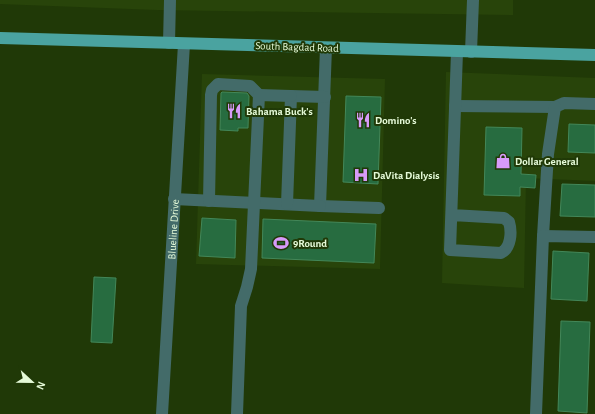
<svg xmlns="http://www.w3.org/2000/svg" width="595" height="414" font-family="'Alegreya Sans',sans-serif">
  <style>
    .built { fill: #28440a }
    .building { fill: #276c40; stroke: #438759 }
    .lines { fill: none; stroke-linecap: round; stroke-linejoin: round }
    .minor { stroke: #436b69; stroke-width: 12 }
    .major { stroke: #4aa3a0; stroke-width: 12 }
    .labels { text-anchor: middle; dominant-baseline: central; stroke-width: 4; stroke-linejoin: round; paint-order: stroke }
    .street-label { font-size: 11px; fill: #e5fad8; stroke: #203907 }
    .poi-label { font-size: 11px; font-weight: bold; fill: #e5fad8; stroke: #203907; text-anchor: start }
  </style>
  <rect width="100%" height="100%" fill="#203907"/>
  <path class="built" d="M0 0H513V15L157 10 0 4Z
    M446 72 595 78V181L526 178 524 288 442 283Z
    M202 74 385 79 380 269 196 264Z"/>
  <path class="building" d="M222 92 247 93 249 96 248 128H238V131L220 130 221 93Z
    M346 96 381 97 378 184 343 182Z
    M569 124 595 125V153L568 152Z
    M486 127 522 128 521 174 536 175 535 188 520 187V196L484 195Z
    M562 184 595 185V217L560 216Z
    M202 218 236 220 235 258 199 256Z
    M263 219 376 224 374 263 262 258Z
    M553 251 589 253 587 301 551 299Z
    M94 277 116 278 112 343 91 342Z
    M561 321 590 322 587 413 558 411Z"/>
  <g class="lines">
    <g class="minor">
      <path d="M169 43 170 0"/>
      <path d="M326 48 320 206 379 208"/>
      <path d="M471 52 473 0"/>
      <path d="M455 106 555 107 564 103 595 104"/>
      <path d="M174 199 320 206"/>
      <path d="M209 201 211 95 212 90 218 84 250 86 259 95"/>
      <path d="M287 204 291 96 325 97"/>
      <path d="M452 215 504 218 509 222C512 232 511 248 501 253L450 250 457 52"/>
      <path d="M543 236 548 154 555 107"/>
      <path id="s1" d="M162 414 184 44"/>
      <path d="M237 414 241 306 247 287 251 269 259 95 291 96"/>
      <path d="M536 414 543 236 595 237"/>
    </g>
    <path class="major" d="M0 38 595 55"/>
  </g>
  <defs>
    <g id="restaurant-bare" transform="scale(1.2)"><path d="M-5-6h1v4h1v-4h1v4h1v-4h1v5L-1.5 .5V6h-2V.5L-5-1ZM5-6V6H3V1.5H1.5Q1.5-4 5-6Z" fill="#d79bf9" stroke="#203907" stroke-width="2.5" paint-order="stroke"/></g>
    <g id="shop-bare" transform="scale(1.2)"><path d="M-5-2.5h2.3a2.7 3.5 0 0 1 5.4 0H5L5.5 6h-11ZM-1.5-2.5h3a1.5 2.3 0 0 0-3 0Z" fill="#d79bf9" stroke="#203907" stroke-width="2.5" paint-order="stroke"/></g>
    <g id="hospital-bare" transform="scale(1.2)"><path d="M-5-5h3v3.5h4V-5h3V5h-3V1.5h-4V5h-3Z" fill="#d79bf9" stroke="#203907" stroke-width="2.5" paint-order="stroke"/></g>
    <g id="stadium-bare" transform="scale(1.2)"><path d="M0-5a6.5 5 0 1 0 0 10a6.5 5 0 1 0 0-10ZM-3.5-1.8h7v3.6h-7Z" fill="#d79bf9" stroke="#203907" stroke-width="2.5" paint-order="stroke"/></g>
  </defs>
  <g fill-rule="evenodd">
    <use href="#restaurant-bare" x="234" y="111"/>
    <use href="#restaurant-bare" x="363" y="120"/>
    <use href="#shop-bare" x="503" y="161"/>
    <use href="#hospital-bare" x="361" y="175"/>
    <use href="#stadium-bare" x="281" y="243"/>
  </g>
  <g class="labels">
    <g class="street-label">
      <text transform="translate(297 47) rotate(2)">South Bagdad Road</text>
      <text stroke="none"><textPath href="#s1" startOffset="185">Blueline Drive</textPath></text>
    </g>
    <g class="poi-label">
      <text x="246" y="111">Bahama Buck's</text>
      <text x="375" y="120">Domino's</text>
      <text x="515" y="161">Dollar General</text>
      <text x="373" y="175">DaVita Dialysis</text>
      <text x="293" y="243">9Round</text>
    </g>
  </g>
  <g transform="translate(32 382) rotate(112)" stroke="#203907" stroke-width="3" paint-order="stroke">
  <path d="M0-3L7 15L0 10L-7 15Z" fill="#e5fad8"/>
  <text y="-6" font-size="11" font-weight="bold" text-anchor="middle" fill="#e5fad8">N</text>
  </g>
</svg>
